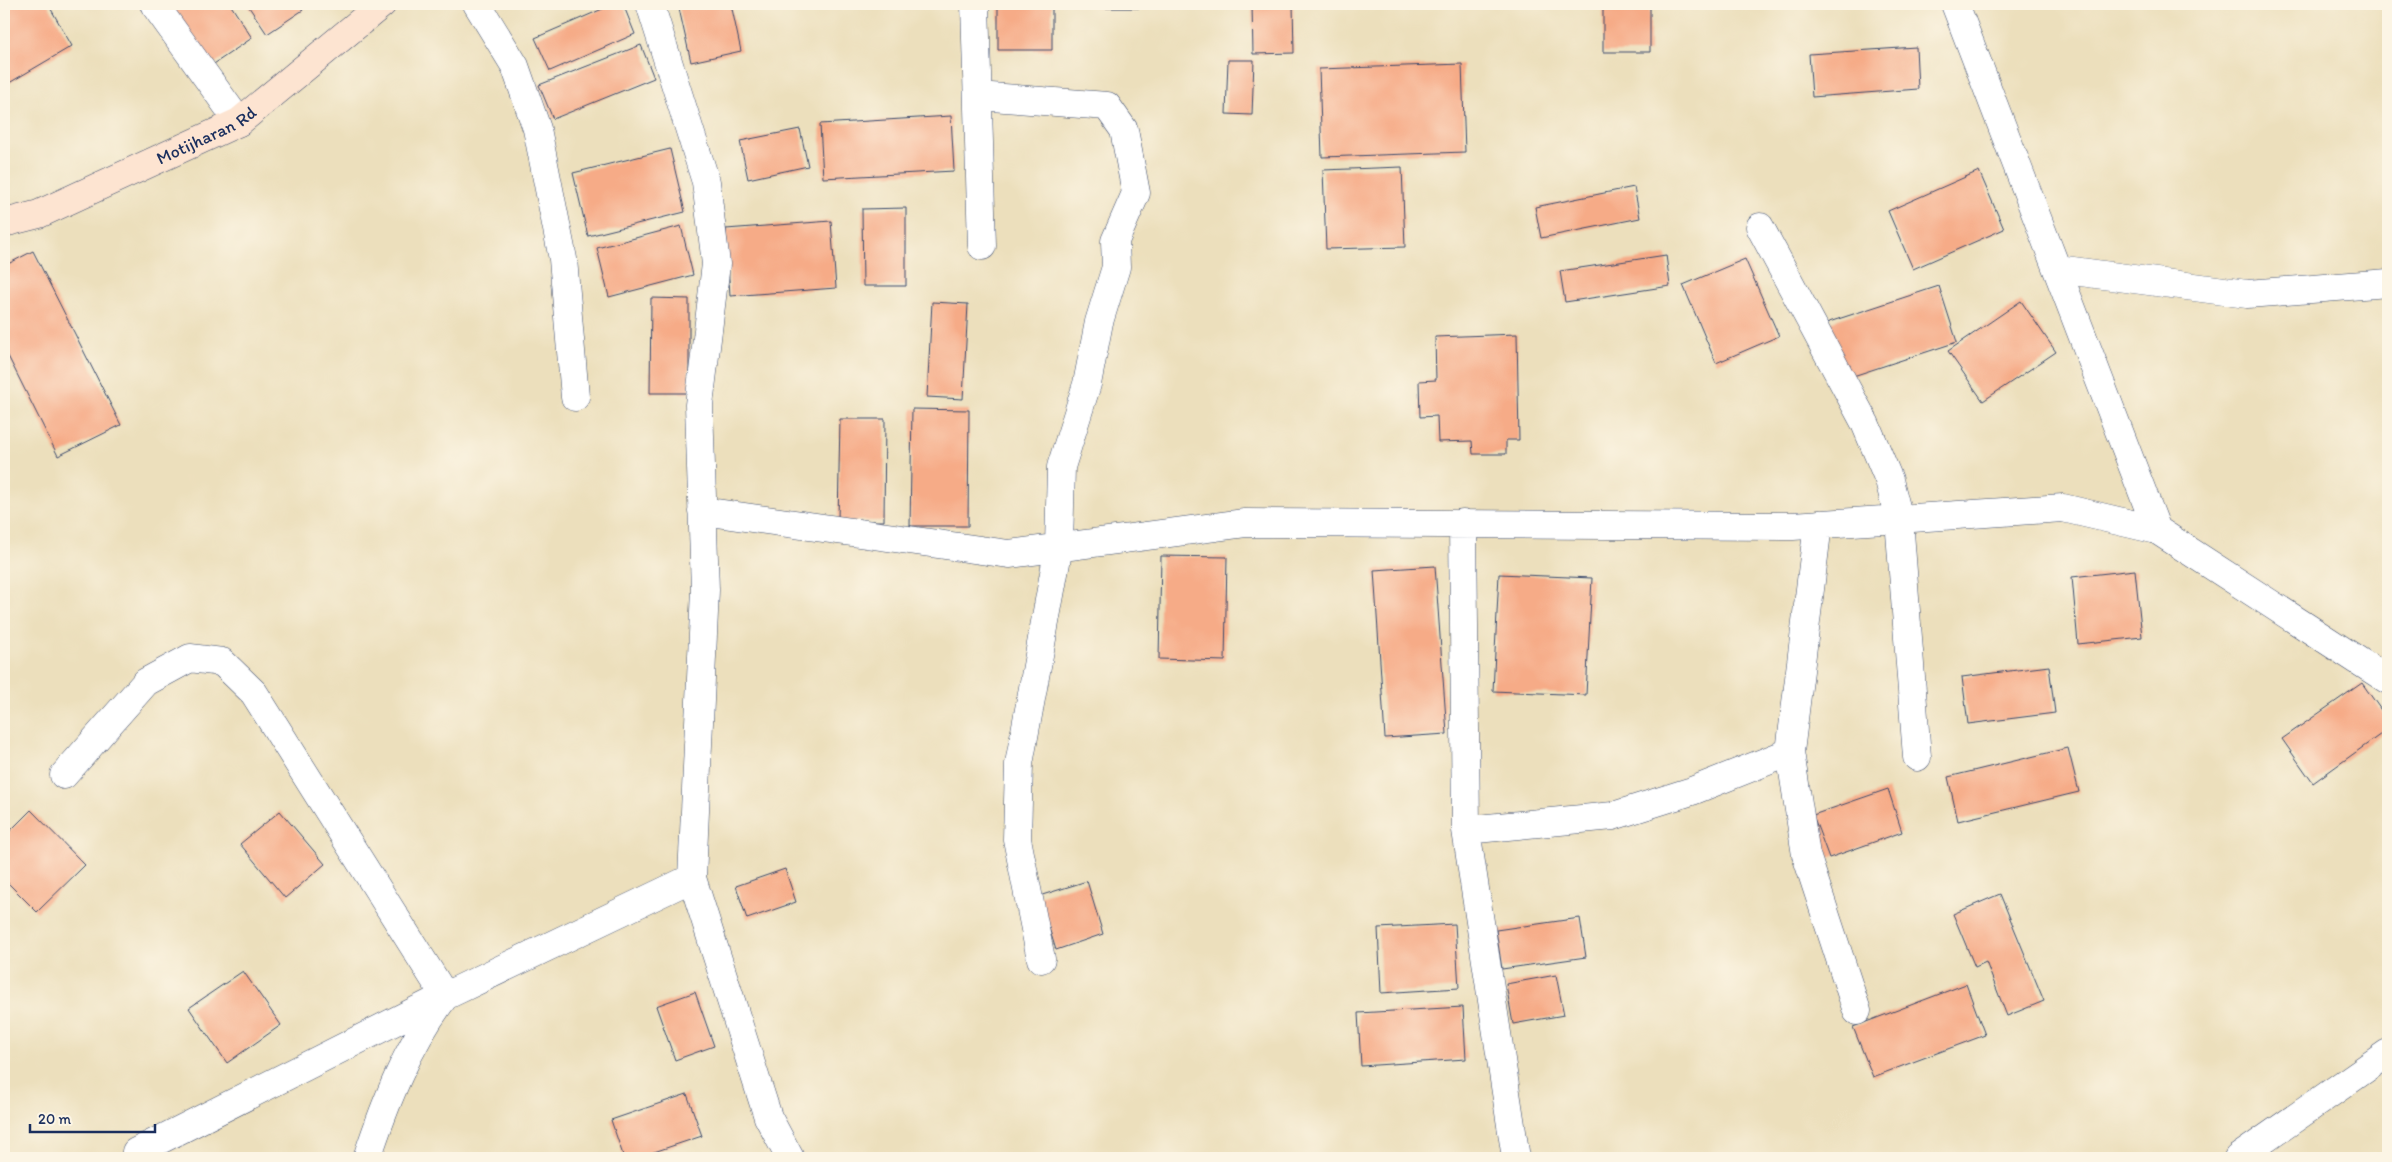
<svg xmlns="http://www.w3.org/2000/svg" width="2392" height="1162" font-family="Itim,sans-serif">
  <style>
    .building { fill: #f6ab87 }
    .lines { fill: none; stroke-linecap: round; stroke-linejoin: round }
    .minor-casing { stroke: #3a496c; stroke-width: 29 }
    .secondary-casing { stroke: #3a496c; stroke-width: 29 }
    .minor { stroke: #fff; stroke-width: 28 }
    .secondary { stroke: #fde4d1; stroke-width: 28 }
    .labels { text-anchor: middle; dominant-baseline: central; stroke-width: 4; stroke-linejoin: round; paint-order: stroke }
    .street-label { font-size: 18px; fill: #1b2f5e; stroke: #fcf5e5 }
  </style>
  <rect width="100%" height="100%" fill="#fcf5e5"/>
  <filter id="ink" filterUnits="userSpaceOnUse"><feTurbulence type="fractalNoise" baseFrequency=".02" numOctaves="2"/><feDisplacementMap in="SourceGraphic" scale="10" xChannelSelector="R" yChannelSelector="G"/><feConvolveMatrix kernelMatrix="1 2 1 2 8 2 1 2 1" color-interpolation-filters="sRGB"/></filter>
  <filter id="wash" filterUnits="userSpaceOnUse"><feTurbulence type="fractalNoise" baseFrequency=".0096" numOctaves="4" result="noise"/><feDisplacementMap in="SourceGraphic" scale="20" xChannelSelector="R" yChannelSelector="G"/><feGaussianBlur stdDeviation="1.12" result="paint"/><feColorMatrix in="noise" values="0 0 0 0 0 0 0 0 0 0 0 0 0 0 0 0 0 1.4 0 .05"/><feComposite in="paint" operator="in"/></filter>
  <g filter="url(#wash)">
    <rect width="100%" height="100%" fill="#ecdfbc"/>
    <g id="blocks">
      <path class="building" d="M6 4H48L72 46 4 86V5Z
        M165 4H230L252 38 208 68Z
        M247 4H299L303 10 267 34Z
        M614 4H623L635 34 550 71 535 38Z
        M678 4H731L741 51 691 62Z
        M998 4H1052V50H998Z
        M1095 4H1140V8H1095Z
        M1252 4H1293L1294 53 1253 54Z
        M1603 4H1650V52H1603Z
        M641 45 654 78 553 119 539 85Z
        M1916 47 1918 89 1812 97 1809 54Z
        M1228 60H1254L1252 115 1226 114Z
        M1462 64 1465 152 1322 157 1319 69Z
        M951 116 954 171 823 178 820 124Z
        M800 129 808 166 748 179 740 141Z
        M670 149 685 212 588 236 573 173Z
        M1402 167 1405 247 1326 249 1323 170Z
        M1979 171 2004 229 1913 269 1888 211Z
        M1634 187 1640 218 1541 238 1535 207Z
        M906 208V286H863L862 209Z
        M831 221 836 288 730 296 726 229Z
        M681 226 693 275 609 297 597 248Z
        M33 251 121 425 58 456 4 348V266Z
        M1666 255 1670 286 1565 302 1560 271Z
        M1745 259 1779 336 1716 363 1683 285Z
        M1939 286 1957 342 1844 379 1826 323Z
        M651 298 689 299V393H650Z
        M2021 301 2056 352 1983 401 1948 351Z
        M932 302 968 304 963 399 927 397Z
        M1517 334 1519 440H1506V454H1473L1472 441 1438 442 1437 416 1420 417 1419 381 1436 380 1435 337Z
        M912 409 969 410 968 526H910Z
        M840 419H885L884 521H838Z
        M1161 556 1227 557 1225 661 1159 659Z
        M1435 566 1447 734 1385 738 1374 570Z
        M2135 570 2142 637 2078 644 2072 577Z
        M1499 574 1592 578 1586 695 1493 691Z
        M2049 666 2055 713 1968 724 1962 677Z
        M2362 683 2388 720V729L2313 783 2282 739Z
        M2068 748 2079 792 1958 821 1948 777Z
        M1888 789 1902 832 1829 858 1813 815Z
        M31 810 85 865 37 912 4 879V837Z
        M280 811 325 864 285 898 240 844Z
        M785 869 796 902 747 919 736 886Z
        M1087 881 1103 934 1056 950 1039 896Z
        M2000 894 2044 1001 2007 1016 1986 962 1975 967 1953 914Z
        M1580 918 1586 957 1502 969 1496 930Z
        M1455 924 1459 988 1381 993 1378 928Z
        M243 971 281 1025 227 1063 189 1008Z
        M1556 975 1564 1015 1513 1024 1506 984Z
        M1966 984 1985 1035 1873 1077 1853 1027Z
        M695 992 714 1046 675 1060 656 1006Z
        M1463 1007 1466 1059 1361 1066 1358 1013Z
        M687 1094 702 1136 636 1158H624L611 1120Z"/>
    </g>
  </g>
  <g filter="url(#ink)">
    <use href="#blocks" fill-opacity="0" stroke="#3a496c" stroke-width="1"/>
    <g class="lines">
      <g class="minor-casing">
        <path id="minor" d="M154 4 239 122
          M477 4 515 66 537 129 563 259 575 397
          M650 4 706 182 716 264 699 405 705 590 692 878 768 1117 790 1158
          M975 4 982 246
          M1955 4 2157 530 2388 680
          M978 96 1107 106 1124 130 1136 193 1115 241 1116 267 1099 322 1087 384 1061 467 1059 546 1019 764 1017 839 1041 959
          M1760 227 1865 423 1889 480 1899 519 1917 757
          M2058 269 2247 294 2388 283
          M702 511 1009 554 1245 523 1793 526 2063 508 2157 530
          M1463 523 1466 830 1516 1158
          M1790 752 1806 855 1857 1011
          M64 775 146 682 190 658 222 662 254 693 445 996 136 1152
          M1466 830 1613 816 1692 791 1790 752 1818 524
          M367 1158C386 1101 408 1045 445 996L692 878
          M2238 1158 2388 1053"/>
      </g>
      <g class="secondary-casing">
        <g id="secondary">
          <path id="s1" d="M4 223 39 214 239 122 382 4"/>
        </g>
      </g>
      <use href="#minor" class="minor"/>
      <use href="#secondary" class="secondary"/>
    </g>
  </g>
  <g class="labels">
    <g class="street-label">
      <text stroke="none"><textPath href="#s1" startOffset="221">Motijharan Rd</textPath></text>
    </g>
  </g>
  <rect width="2392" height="1162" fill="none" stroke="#fcf5e5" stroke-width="20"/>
  <path d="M30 1124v8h125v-8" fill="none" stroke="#1b2f5e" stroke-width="2.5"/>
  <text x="38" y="1124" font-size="15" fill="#1b2f5e" stroke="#fcf5e5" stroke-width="4" paint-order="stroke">20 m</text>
</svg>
